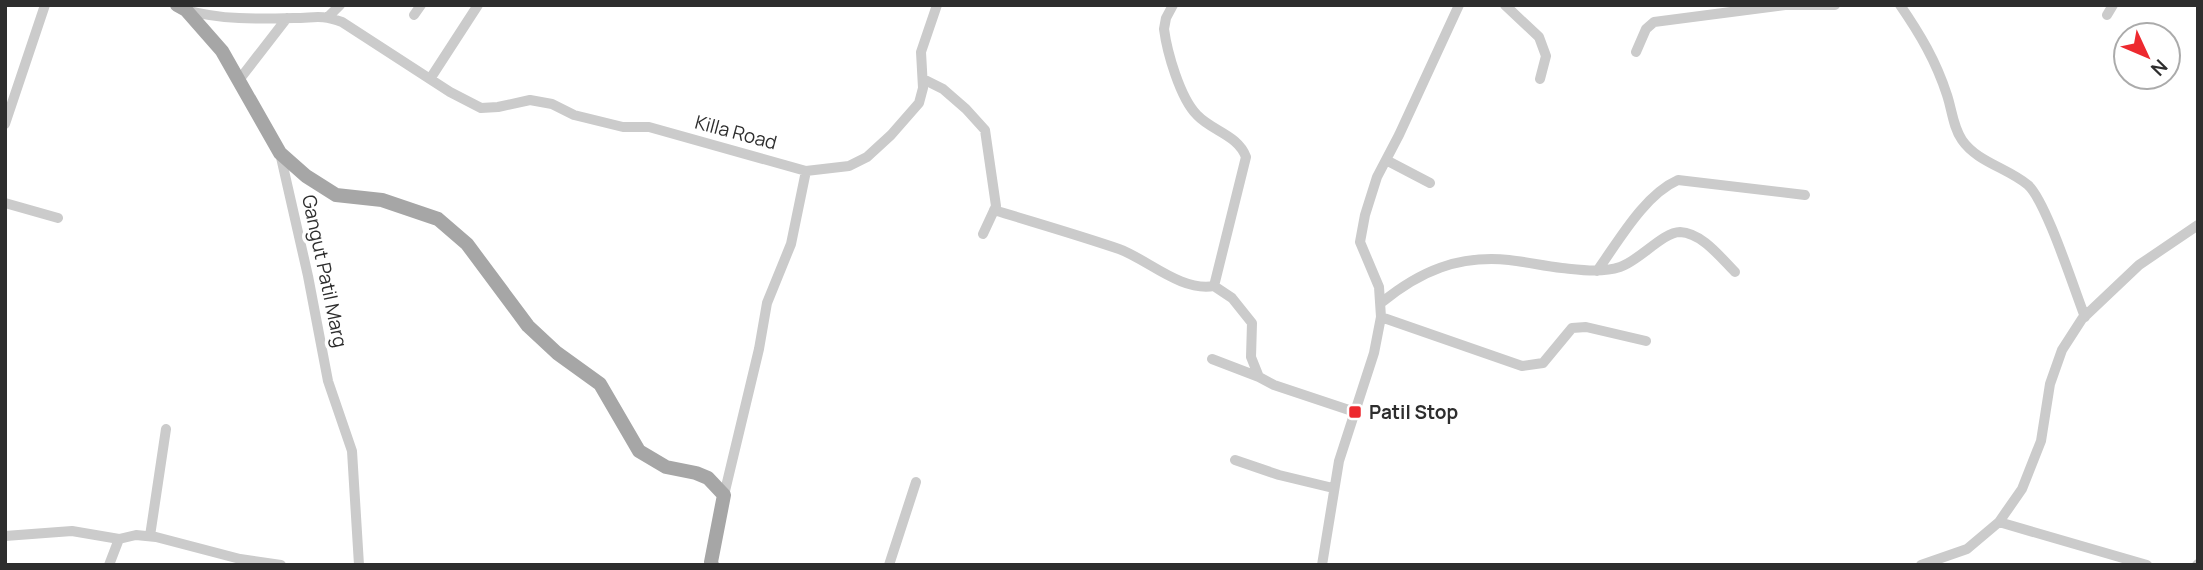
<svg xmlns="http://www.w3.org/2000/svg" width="2203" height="570" font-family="Manrope,sans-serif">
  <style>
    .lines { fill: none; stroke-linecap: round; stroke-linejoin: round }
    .minor { stroke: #cbcbcb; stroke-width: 10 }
    .major { stroke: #a6a6a6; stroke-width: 14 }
    .poi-dot { fill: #ed292f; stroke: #fff; stroke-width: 2.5 }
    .labels { text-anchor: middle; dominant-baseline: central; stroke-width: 7; stroke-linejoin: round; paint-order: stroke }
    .street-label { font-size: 19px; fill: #2e2e2e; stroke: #fff }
    .poi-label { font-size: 19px; font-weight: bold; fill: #2e2e2e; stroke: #fff; text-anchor: start }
  </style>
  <rect width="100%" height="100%" fill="#fff"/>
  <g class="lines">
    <path class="minor" d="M1173 5 1166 18 1164 29C1167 52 1180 98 1197 115 1212 131 1238 135 1246 157L1214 286
      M1505 5 1539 37 1546 56 1540 79
      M1900 5C1920 34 1936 61 1947 95 1952 110 1953 127 1962 140 1977 162 2008 168 2028 185 2046 201 2074 289 2085 317
      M186 10C221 20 257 19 294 18 315 18 320 14 342 22L450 92 481 108 498 107 530 100 552 104 574 115 623 127H649L806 171 849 166 867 157 891 135 919 103 923 88 921 52 937 5
      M414 15 421 5
      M2107 15 2113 5
      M328 17 340 5
      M1636 52 1646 29 1654 22 1785 5H1835
      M430 79 478 5
      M923 79 943 89 966 109 985 130 996 206 983 234
      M239 80 287 18
      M5 124 45 5
      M280 153 308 276 328 381 352 451 359 565
      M1386 160 1430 183
      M5 203 58 218
      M994 210C1036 223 1078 235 1119 249 1147 259 1181 292 1214 286L1232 298 1252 323 1251 357 1259 377 1274 385 1355 412
      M1597 271C1618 242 1644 195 1678 180L1805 195
      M1381 303C1420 271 1458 255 1509 260 1527 262 1544 266 1562 268 1582 270 1601 273 1620 267 1639 261 1663 232 1680 232 1702 233 1720 257 1735 272
      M1381 317 1522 366 1543 363 1572 328 1586 327 1646 341
      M1212 359 1259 377
      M1235 460 1279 475 1333 488
      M724 495 759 349 767 303 791 244 806 171
      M1999 522 2147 565
      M5 536 72 531 119 539 136 535 156 537 240 559 281 565
      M150 536 166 429
      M109 565 119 539
      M889 565 916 482
      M1322 565 1339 461 1374 353 1381 317 1379 287 1360 242 1365 215 1377 177 1399 135 1459 5
      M1921 565 1967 549 1999 522 2022 489 2041 441 2050 384 2062 350 2082 319 2139 265 2198 225
      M2197 565 2198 564"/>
    <path class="major" d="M177 5 186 10 222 51 280 153 306 176 336 195 382 200 438 219 467 244 528 326 557 353 600 384 639 451 666 467 696 473 708 478 724 495 711 562 712 565"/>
  </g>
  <rect class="poi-dot" x="1348" y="405" width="14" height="14" rx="3.5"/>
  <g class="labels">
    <g class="street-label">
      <text transform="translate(736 132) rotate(15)">Killa Road</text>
      <text transform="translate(325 271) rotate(78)">Gangut Patil Marg</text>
    </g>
    <g class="poi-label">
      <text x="1369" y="412">Patil Stop</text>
    </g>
  </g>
  <rect width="2203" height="570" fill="none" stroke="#2e2e2e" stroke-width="14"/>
  <g transform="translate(2147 56) rotate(134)"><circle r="33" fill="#ffffff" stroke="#ababab" stroke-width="2"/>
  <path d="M0-5L12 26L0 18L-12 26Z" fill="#ed292f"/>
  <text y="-10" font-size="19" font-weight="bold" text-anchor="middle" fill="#2e2e2e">N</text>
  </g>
</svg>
